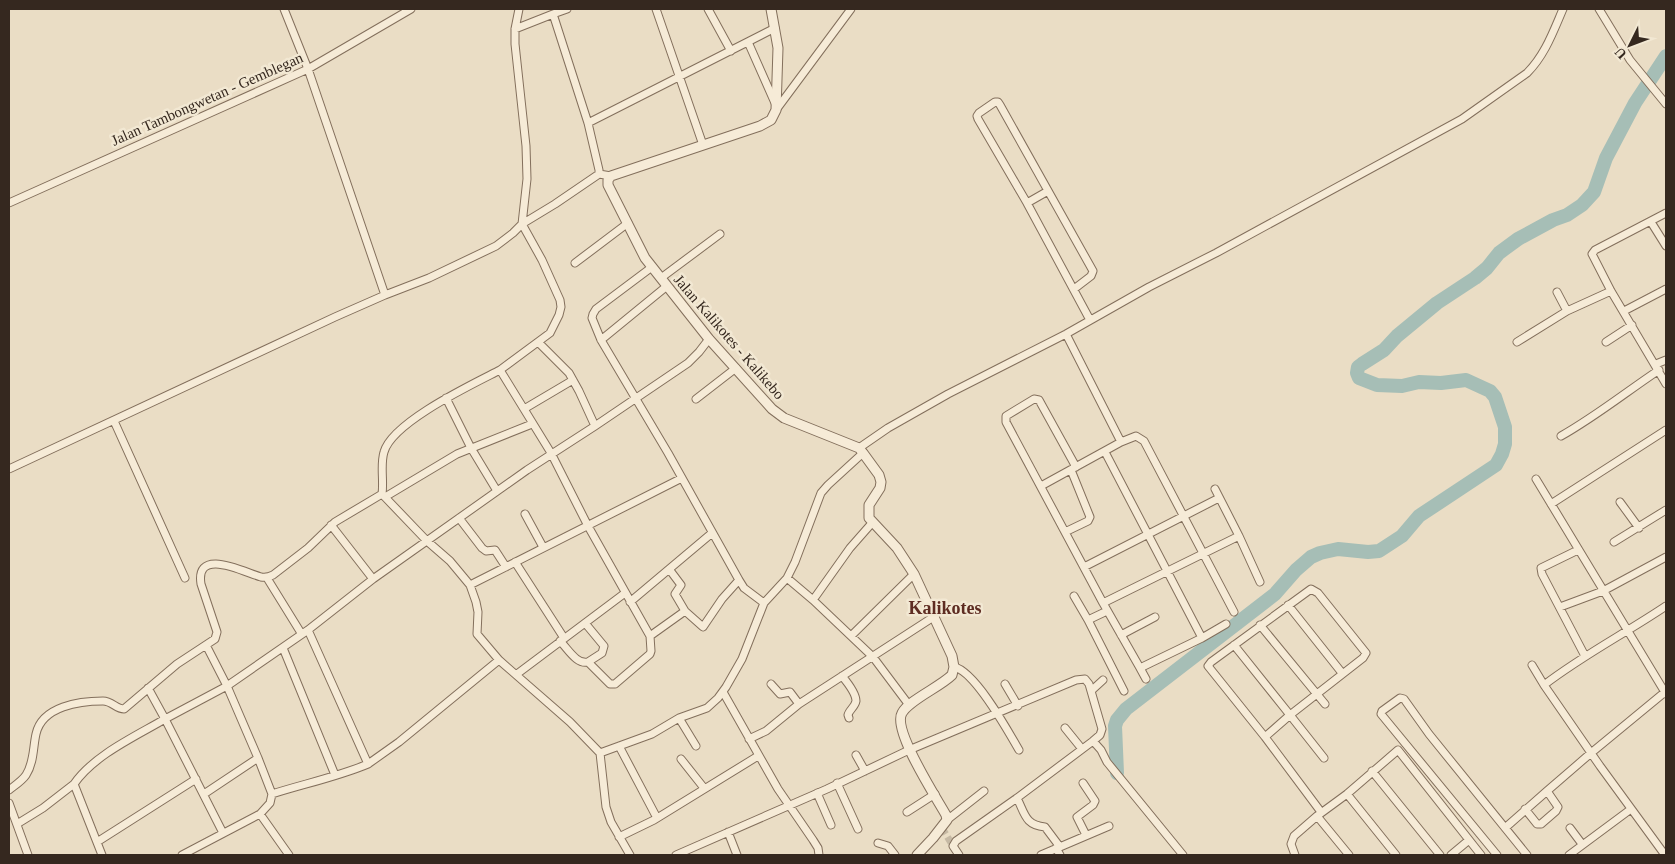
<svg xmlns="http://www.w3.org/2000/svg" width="1675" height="864" font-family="Georgia,serif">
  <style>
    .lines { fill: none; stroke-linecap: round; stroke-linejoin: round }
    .river { stroke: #a6beb6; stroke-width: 14 }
    .minor-tunnel { stroke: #c6b9a4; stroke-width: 7; stroke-dasharray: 7 3.5; stroke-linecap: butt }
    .minor-casing { stroke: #836f5c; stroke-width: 9 }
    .tertiary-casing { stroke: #836f5c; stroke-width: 11 }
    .minor { stroke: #f6ebd7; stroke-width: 7 }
    .tertiary { stroke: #f6ebd7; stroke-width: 9 }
    .labels { text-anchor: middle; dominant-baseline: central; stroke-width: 5; stroke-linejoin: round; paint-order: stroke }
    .street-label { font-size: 15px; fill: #35281f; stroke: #f2e8d3 }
    .quarter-label { font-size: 18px; font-weight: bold; fill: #5e2c22; stroke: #f2e8d3 }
  </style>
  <rect width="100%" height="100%" fill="#eaddc5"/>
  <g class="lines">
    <path class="river" d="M1117 773 1115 726 1117 720 1126 709 1275 594 1296 570 1311 557 1320 553 1338 549 1368 552 1379 551 1402 536 1419 516 1496 465 1502 454 1505 444V427L1495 397 1490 391 1466 380 1441 383 1419 382 1402 386 1377 385 1359 378 1357 373 1358 367 1362 364 1384 350 1397 336 1437 303 1475 278 1487 268 1499 253 1518 239 1553 220 1567 215 1582 205 1594 192 1606 158 1635 103 1666 56"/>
    <path class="minor-tunnel" d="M942 828 953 846"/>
    <g class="minor-casing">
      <path id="minor" d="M284 9 308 69 385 295
        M567 9 553 14 588 123 599 170V174
        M656 9 703 145
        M708 9 731 51
        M1599 9 1630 60 1666 104
        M515 29 553 14
        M748 42 775 103
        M776 110 851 9
        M588 123 775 28
        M9 203 308 69 411 9
        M1027 203 1048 191
        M1666 213 1595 250 1592 254 1611 291 1666 384
        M1651 222 1666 246
        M575 263 628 223
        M652 267 596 309 593 314 592 318 601 340 668 453 739 580 744 588 764 603
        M661 278 720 234
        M1074 289 1091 276 1093 271 1000 105 998 102H995L979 113 977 116 978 119 1027 203 1090 320
        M1557 292 1567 311
        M1624 311 1666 289
        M601 340 667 286
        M1517 342 1567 311 1611 291
        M1606 342 1632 325
        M539 343 569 373 579 391 595 426
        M1656 364 1666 360
        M500 370 550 333 559 315 561 307 560 300 542 260 522 224 527 179 526 146 515 44V29L519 9
        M446 398 471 448 497 491
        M696 399 736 368
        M524 409 573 380
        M114 421 185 578
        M1561 436C1595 417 1626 392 1659 370
        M1121 442 1136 436 1144 441 1234 612
        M859 448 888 428 948 394 1066 334 1149 287 1216 253 1462 119 1527 73C1545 55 1553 32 1563 9
        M1076 467 1039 400 1034 399 1006 416V422L1103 603 1239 536 1215 489
        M9 469 335 317 385 295 429 278 496 246 513 233 522 224 555 204 599 174 611 176
        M1536 479 1666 694
        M1041 486 1121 442 1066 334
        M382 494 427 541 450 561 470 585 682 478
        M385 497 457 454 532 424
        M1620 502 1639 528
        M1551 504 1666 430
        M525 514 543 547
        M459 518 482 548 486 551 495 550 506 567
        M331 525 373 579
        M1065 532 1088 521 1090 517 1071 470
        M1239 536 1260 582
        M1614 542 1666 510
        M1578 550 1541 568 1542 574 1585 656
        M515 562 564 638
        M1084 567 1219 498
        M669 569 681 585 675 594 685 611
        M267 578 301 633
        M787 578 813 600 873 657 909 705
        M470 585 476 602 478 612 477 634 499 660
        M1074 596 1088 620 1124 691
        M813 600 850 548 872 523
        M630 602 712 533
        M1103 603 1140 668 1202 638 1105 452
        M1288 605 1342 673
        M1560 607 1603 591 1666 557
        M1088 620 1107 611
        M585 623 604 646 602 653 588 662
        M1260 625 1325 704
        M308 630 368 764 399 742 499 660 570 722 600 753
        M1121 635 1155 617
        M851 636 914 574
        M1202 638 1226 624
        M560 641C568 649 577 665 588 662L610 684H615L650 654 651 651 650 636 685 611 703 627 722 599 739 580
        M1234 645 1290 715 1265 737
        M283 648 335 775
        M1532 665 1544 685
        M954 667C975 671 1008 731 1019 750
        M1140 668 1146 679
        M517 674 625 593
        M842 676C847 682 856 693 856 701 855 707 849 710 848 715L849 718
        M771 684 780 694 790 692 799 704
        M1005 684 1018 706
        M148 688 165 719 227 686 206 645
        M1091 691 1102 729 1100 735 1093 741
        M723 692 778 789 813 840 818 848 819 855
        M679 718 696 746
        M1065 728 1082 749
        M749 739 766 731 799 704 935 616
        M619 746 657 818
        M856 755 865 771
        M681 759 704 788
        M1372 771 1440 855
        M837 783 858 829
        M1083 783 1095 801 1093 805 1077 817 1086 835
        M9 790C14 786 22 781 26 775 34 763 33 747 36 734 42 706 80 701 103 701 112 701 116 709 124 709L177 664 215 639 217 632 201 584C195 546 246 573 261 577 266 578 269 577 273 575L308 548 335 522 382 494C384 481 380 465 384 452 392 422 473 384 500 370L551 453 588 526 650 636
        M817 793 831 825
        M204 794 258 758
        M272 794C303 784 337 777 368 764
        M1347 794 1396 855
        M1017 798C1025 814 1025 825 1045 827L1060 847
        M9 803 28 855
        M1525 809 1537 824H1541L1556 811 1558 807 1547 791 1591 753 1665 692
        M907 812 935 794
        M1321 812 1265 737 1208 666 1211 662 1311 589 1318 593 1366 653 1363 658 1290 715 1324 758
        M260 814 270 803 272 794 258 758 227 686 308 630 373 579 527 470 595 426 688 363 699 352 709 339
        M1317 816 1347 794 1398 750 1481 855
        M947 820 984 791
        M17 824 43 808 74 784
        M1505 828 1547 791
        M1570 828 1582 844
        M728 832 737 855
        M619 837 654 820 758 756
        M97 842 196 779
        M878 843 888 846 895 855
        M1056 848 1060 855
        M102 855 74 784C94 755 136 736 165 719L223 833
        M182 855 260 814 289 855
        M630 855 611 822 606 807 600 753 652 734 679 718 707 708 718 698 726 687 742 659 764 603 787 578 795 562 821 493 828 485 863 453
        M676 855 827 789 909 750 1076 680 1085 679 1089 684 1091 691 1103 680
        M959 855 953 846 956 841 1017 798 1093 741 1101 750 1107 762 1183 855
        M1041 855 1109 826
        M1295 855 1291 844 1294 836 1317 816 1349 855
        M1451 855 1469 840
        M1497 855 1381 714 1382 711 1400 698 1404 699 1429 734 1527 855
        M1569 855 1631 809
        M1665 855 1600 766 1544 685C1583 655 1626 633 1666 606"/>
    </g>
    <g class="tertiary-casing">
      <path id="tertiary" d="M771 9 778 48 776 110 771 120 760 126 611 176 608 180V185L645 258 709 339 772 409 784 418 859 448 863 453 879 475 881 482 880 488 869 505V518L897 548 914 574 952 656 954 667 952 675C940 687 909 700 902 713 892 730 936 797 946 815L947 820 933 838 917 855"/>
    </g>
    <use href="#minor" class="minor"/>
    <use href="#tertiary" class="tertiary"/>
  </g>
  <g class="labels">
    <g class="street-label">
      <text transform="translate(207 99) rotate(-24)">Jalan Tambongwetan - Gemblegan</text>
      <text transform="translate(729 337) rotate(49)">Jalan Kalikotes - Kalikebo</text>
    </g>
    <g class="quarter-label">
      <text x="945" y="608">Kalikotes</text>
    </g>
  </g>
  <rect width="1675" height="864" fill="none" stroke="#35281f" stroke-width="20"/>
  <g transform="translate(1630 45) rotate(228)" stroke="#f2e8d3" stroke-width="4" paint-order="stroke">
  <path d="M0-4L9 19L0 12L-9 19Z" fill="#35281f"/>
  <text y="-8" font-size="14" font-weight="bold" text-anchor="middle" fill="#35281f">U</text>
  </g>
</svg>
